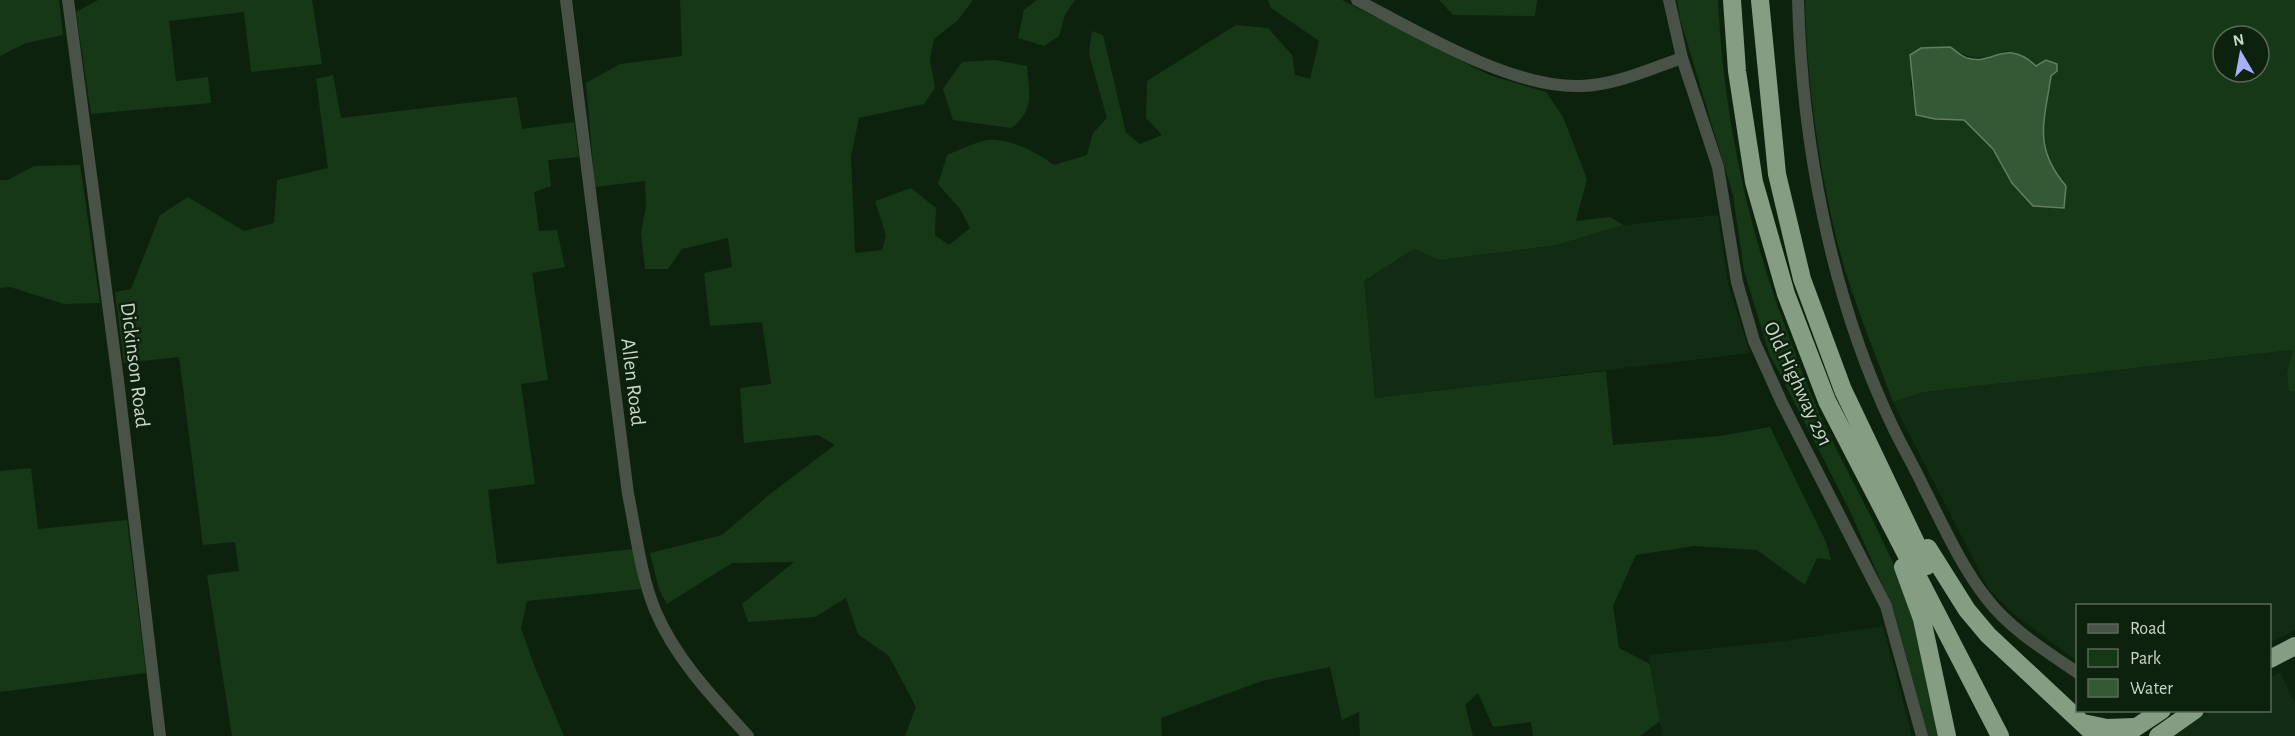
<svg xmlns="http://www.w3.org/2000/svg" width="2295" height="736" font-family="'Alegreya Sans',sans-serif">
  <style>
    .built { fill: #112c12 }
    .green { fill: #163817; fill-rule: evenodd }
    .water { fill: #355935; stroke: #627f61; stroke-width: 1.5 }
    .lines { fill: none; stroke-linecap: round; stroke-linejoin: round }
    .minor { stroke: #485247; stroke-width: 12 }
    .highway { stroke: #849d83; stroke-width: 18 }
    .labels { text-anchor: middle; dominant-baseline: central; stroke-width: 5; stroke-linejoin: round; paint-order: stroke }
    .street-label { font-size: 21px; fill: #cad7c9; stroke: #0d220d }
  </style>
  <rect width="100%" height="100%" fill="#0d220d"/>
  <path class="built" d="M1718 215 1727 280 1750 353 1375 398 1363 282 1414 249 1440 260 1557 245 1623 225Z
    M2294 350 2289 391 2295 392V630L2270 643V606H2078L2077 661 2012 613 1988 588 1893 402 1924 392Z
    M1883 626 1912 736H1662L1649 655 1785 641Z
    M2280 672 2295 703V736H2174L2210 711 2270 710V678Z"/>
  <path class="green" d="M0 0H59L63 35 26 43 0 56Z
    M98 0H312L322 64 251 72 244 12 169 21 176 81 208 77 211 103 91 114 76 12Z
    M680 0H973L958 20 934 39 930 60 935 88 924 104 859 118 851 156 855 253 882 250 886 235 875 201 911 188 936 208 935 235 949 245 970 228 960 209 938 184 947 155C958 151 970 144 983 141 1004 135 1037 152 1054 165L1087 155 1093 133 1107 118 1089 54 1092 31 1103 35 1126 133 1140 144 1162 135 1146 118 1147 81 1236 25 1268 28 1292 55 1295 75 1310 79 1319 41 1271 8 1268 0H1342L1489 75 1546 92 1563 117 1587 179 1576 221 1610 217 1623 225 1557 245 1440 260 1414 249 1364 281 1375 398 1606 371 1613 445 1720 436 1770 427 1826 542 1831 560 1817 558 1805 585 1757 550 1694 546 1636 555 1613 606 1619 648 1650 664 1660 721 1640 736H1533L1531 722 1493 727 1478 693 1465 705 1473 736H1360L1359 712 1342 720 1330 667 1262 681 1161 718 1162 736H905L916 707 889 656 858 634 846 598 815 617 748 622 742 604 794 562 732 563 667 604 659 589 650 553 722 535 770 494 835 445 818 435 744 443 740 388 771 384 762 322 710 326 704 273 732 267 728 238 682 249 668 269H645L641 233 646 207 645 181 595 187 586 83 620 64 682 56Z
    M1037 0H1075L1065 15 1059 36 1044 46 1018 38 1024 10Z
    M1439 0H1537L1535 16 1453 15Z
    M1677 0H1718C1723 111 1747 227 1787 331 1798 361 1809 391 1822 420 1853 485 1891 548 1914 616 1927 654 1932 697 1940 736H1928L1894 611 1849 509 1769 353 1744 271 1733 195 1680 19Z
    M1805 0H2295V392L2289 391 2287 373 2293 350 1924 392 1893 402C1877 358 1859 315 1845 270 1821 187 1807 86 1805 0ZM2223 36H2259V72H2223ZM1950 47C1972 61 1982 60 2006 51L2036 66 2057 71 2051 76C2044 123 2033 147 2065 186L2012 183 1993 149 1964 120 1916 114 1911 85V55Z
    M995 60 1027 66C1029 93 1035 111 1011 128L953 120 943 89 962 62Z
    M333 75 341 118 517 97 522 129 574 122 579 157 548 160 551 186 534 192 539 231 557 230 565 267 532 273 548 380 521 384 535 484 488 490 497 564 633 549 641 589 527 601 521 628 534 665 564 736H232L207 575 239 571 235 542 203 545 179 357 124 363 115 292 131 289 160 215 188 197 244 231 274 223 277 180 328 168 316 79Z
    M80 165 100 303 64 304 10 287 0 288V180H8L34 166Z
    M31 468 38 529 127 520 146 673 0 692V471Z"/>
  <path class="water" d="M1950 47C1955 50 1961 56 1967 58 1994 66 2005 37 2036 66L2046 60 2057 64V71L2051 76C2044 123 2033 147 2066 186L2064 208 2033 206 2012 183 1993 149 1964 120 1935 119 1916 115 1910 55 1921 48Z"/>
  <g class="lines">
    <path class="minor" d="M68 0 118 380 160 736
      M566 0 628 494C636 532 640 573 655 610 675 658 713 698 748 736
      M1357 0C1418 32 1513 89 1581 86 1616 85 1650 69 1682 58
      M1669 0 1682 58 1718 167 1737 282 1754 341 1782 403 1886 606 1922 736
      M1798 0C1802 142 1830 294 1891 423 1901 445 1914 466 1924 488 1943 525 1961 566 1987 599 2011 630 2046 651 2078 673"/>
    <path class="highway" d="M1732 0 1737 71 1754 182 1786 294 1827 401 2000 736
      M1760 0 1777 174 1802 279 1843 390 1927 566
      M1928 548 1967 610 1988 635 2096 736
      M1903 567 1922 619 1947 736
      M2270 659 2295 646
      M2083 723 2107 728 2134 727
      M2126 734 2162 710
      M2158 736 2195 710"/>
  </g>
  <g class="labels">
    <g class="street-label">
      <text transform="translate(135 365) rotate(83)">Dickinson Road</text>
      <text transform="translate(633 382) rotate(83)">Allen Road</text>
      <text transform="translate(1798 384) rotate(65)">Old Highway 291</text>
    </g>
  </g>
  <rect x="2076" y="604" width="195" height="108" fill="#0d220d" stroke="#596a58" stroke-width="1.5"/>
  <rect x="2088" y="624" width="30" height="9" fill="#485247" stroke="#596a58" stroke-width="1.5"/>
  <text x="2130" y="634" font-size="18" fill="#cad7c9">Road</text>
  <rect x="2088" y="649" width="30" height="18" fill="#163817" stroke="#596a58" stroke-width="1.5"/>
  <text x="2130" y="664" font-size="18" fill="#cad7c9">Park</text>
  <rect x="2088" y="679" width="30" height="18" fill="#355935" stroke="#596a58" stroke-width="1.5"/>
  <text x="2130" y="694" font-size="18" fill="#cad7c9">Water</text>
  <g transform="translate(2241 54) rotate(350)"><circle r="28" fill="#0d220d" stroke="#596a58" stroke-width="1.5"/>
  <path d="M0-4.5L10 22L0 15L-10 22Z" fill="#a5b1fc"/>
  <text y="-9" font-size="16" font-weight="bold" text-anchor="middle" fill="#cad7c9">N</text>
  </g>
</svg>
